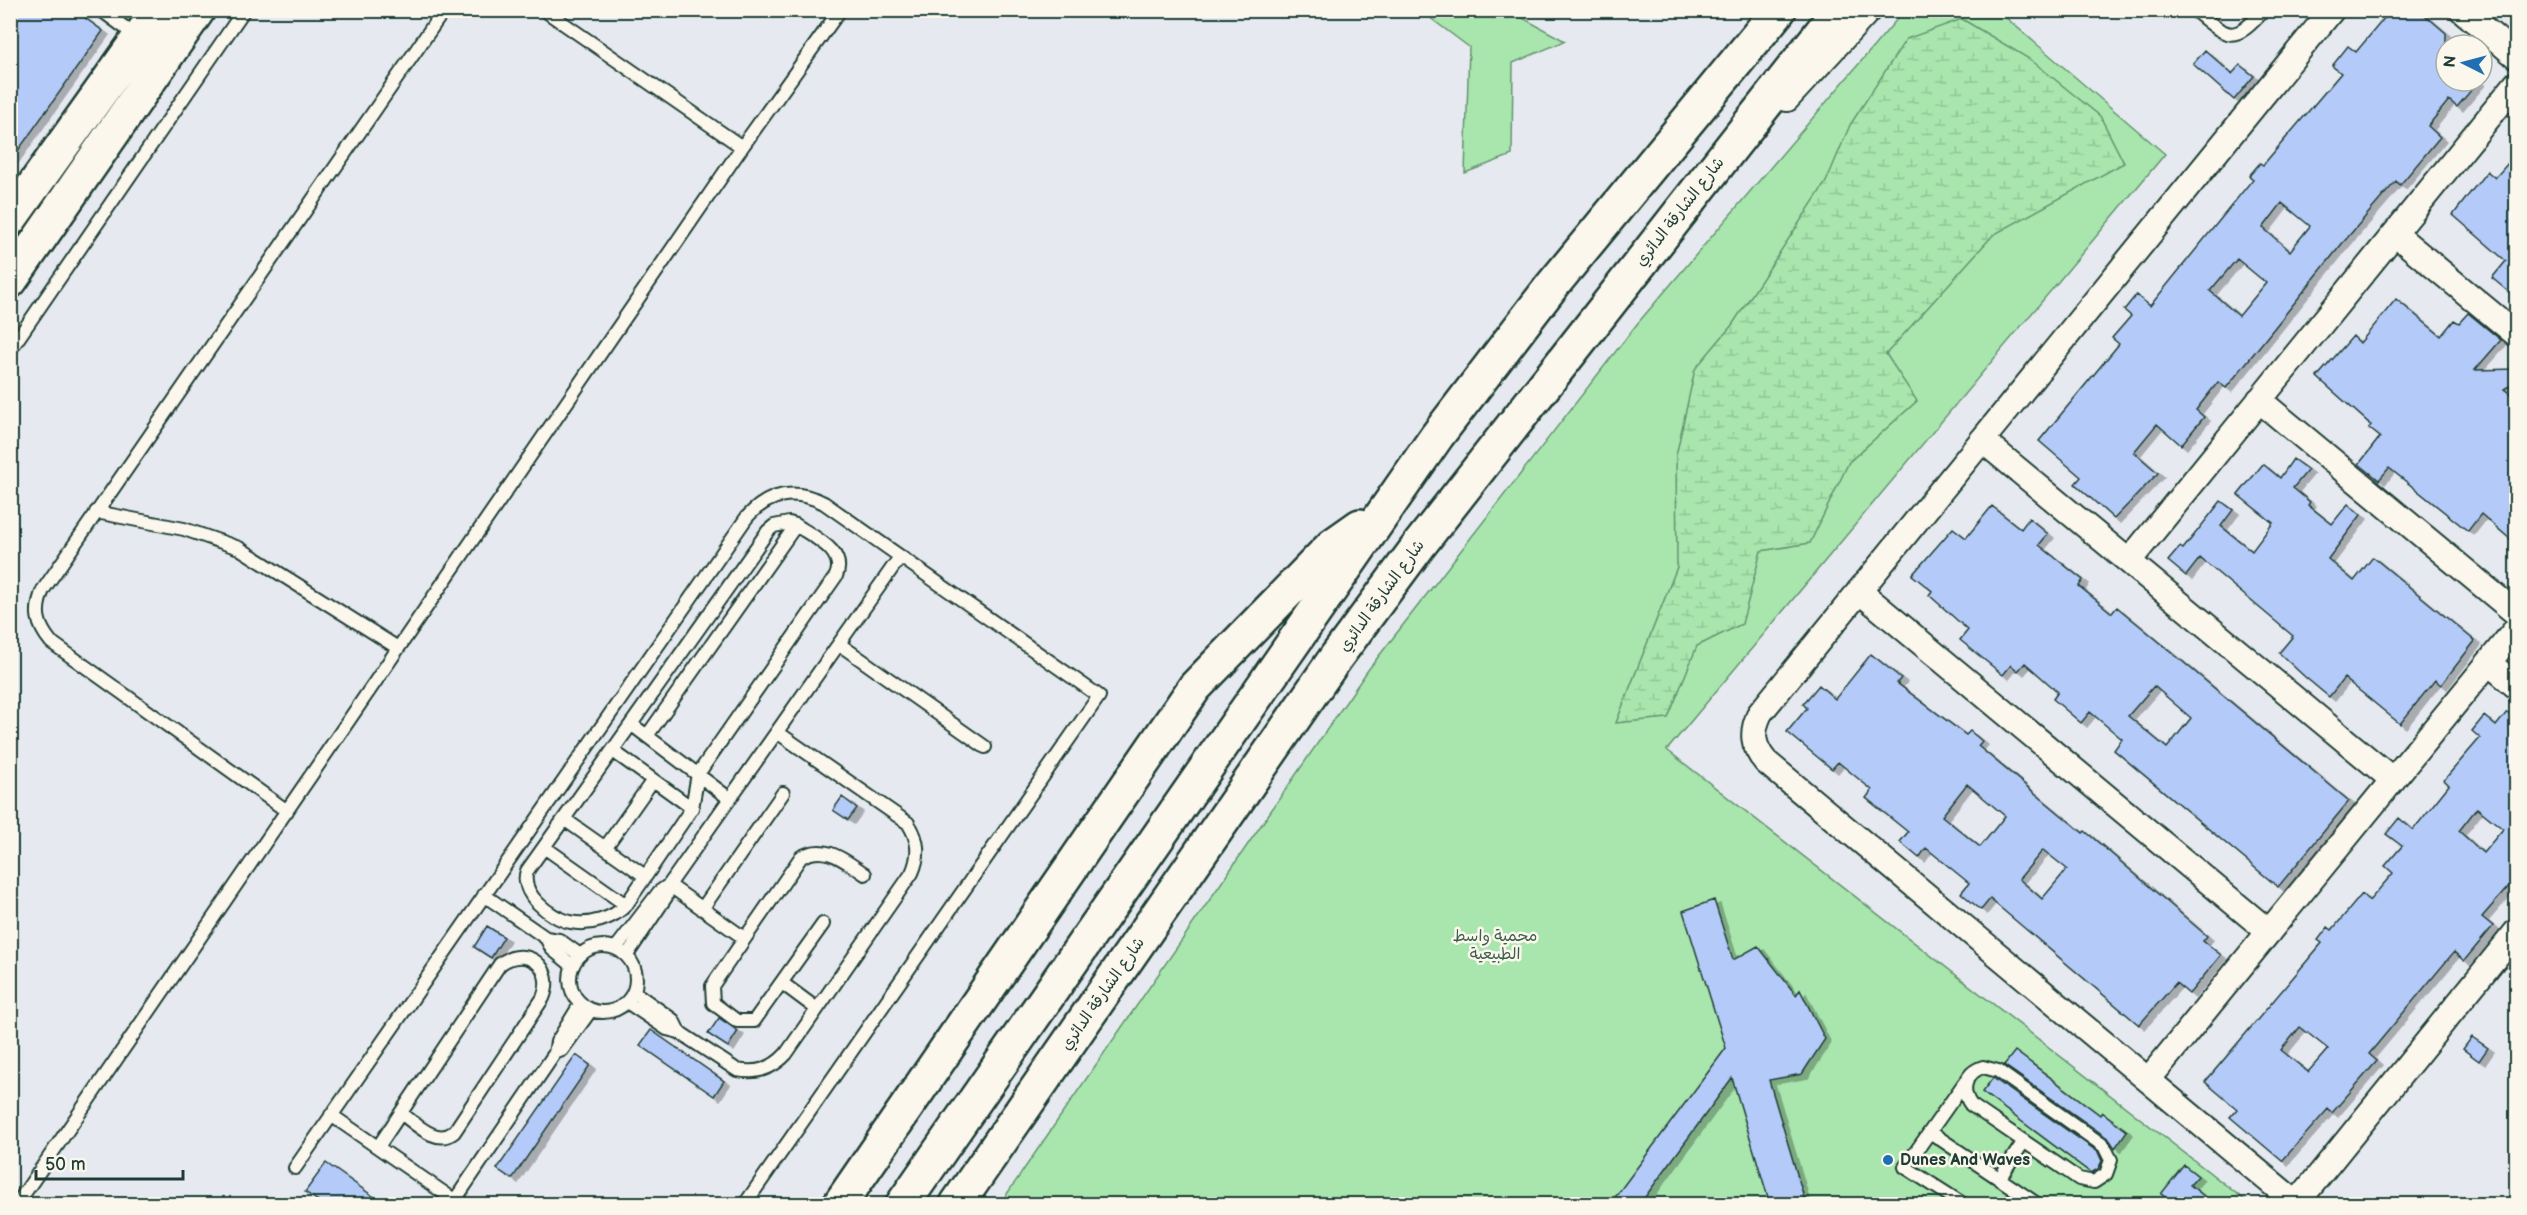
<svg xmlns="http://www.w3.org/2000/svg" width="2527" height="1215" font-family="'Balsamiq Sans','Playpen Sans Arabic',sans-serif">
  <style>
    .grass { fill: #a8e6ad; stroke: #649270; stroke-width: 1.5 }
    .wetland { fill: url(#wetland-marsh); stroke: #649270; stroke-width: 1.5 }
    .building { fill: #b4caf9; stroke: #1f3d34; stroke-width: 1.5; fill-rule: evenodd; filter: url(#shadow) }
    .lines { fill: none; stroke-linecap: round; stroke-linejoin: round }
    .service-casing { stroke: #1f3d34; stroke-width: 16 }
    .minor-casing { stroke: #1f3d34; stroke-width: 28 }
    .secondary-casing { stroke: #1f3d34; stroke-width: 38 }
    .motorway-casing { stroke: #1f3d34; stroke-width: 38 }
    .service { stroke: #fbf7ec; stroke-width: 12 }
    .minor { stroke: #fbf7ec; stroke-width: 24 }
    .secondary { stroke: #fbf7ec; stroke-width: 33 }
    .motorway { stroke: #fbf7ec; stroke-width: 33 }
    .poi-dot { fill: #1f6fb2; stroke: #fbf7ec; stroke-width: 2 }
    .labels { text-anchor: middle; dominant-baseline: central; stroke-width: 5; stroke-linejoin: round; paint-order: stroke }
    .street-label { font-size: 16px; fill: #1f3d34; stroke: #fbf7ec }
    .park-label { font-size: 16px; fill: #3a5f4c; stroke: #fbf7ec }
    .poi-label { font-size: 16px; font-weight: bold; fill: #1f3d34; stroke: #fbf7ec; text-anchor: start }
  </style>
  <defs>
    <pattern id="wetland-marsh" width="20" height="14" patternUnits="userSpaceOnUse" patternTransform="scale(1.5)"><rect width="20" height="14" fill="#a8e6ad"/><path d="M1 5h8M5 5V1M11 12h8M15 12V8" fill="none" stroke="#90c695"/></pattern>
    <filter id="shadow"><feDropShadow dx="6" dy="4" stdDeviation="0" flood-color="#0004"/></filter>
  </defs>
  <rect width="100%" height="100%" fill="#e6eaf0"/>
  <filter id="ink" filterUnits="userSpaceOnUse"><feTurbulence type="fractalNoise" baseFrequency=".0167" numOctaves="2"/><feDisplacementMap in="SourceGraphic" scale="12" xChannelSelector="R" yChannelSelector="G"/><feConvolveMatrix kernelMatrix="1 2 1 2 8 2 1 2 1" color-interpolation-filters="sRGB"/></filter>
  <g filter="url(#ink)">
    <path class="grass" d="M1421 11H1510L1565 41 1513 63 1512 155 1465 173 1469 47Z
      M1904 11H1998L2165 154 1667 750 2250 1204H1000L1368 670 1637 324Z"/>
    <path class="wetland" d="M1962 19 2031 60 2100 116 2124 163 1993 235 1886 354 1917 401 1849 462 1810 543 1761 551 1742 624 1697 646 1668 718 1616 723 1677 567 1676 456 1695 369 1732 325 1826 182 1850 125 1906 39Z"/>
    <path class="building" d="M10 10H74L103 31 10 162Z
      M2391 10H2419L2446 33V81H2479L2457 107 2449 100 2428 126 2440 137 2400 185 2396 181 2341 245 2226 388 2218 382 2196 410 2204 417 2181 445 2157 424 2134 452 2158 473 2114 519 2075 484 2081 477 2039 441 2119 344 2112 338 2131 316 2124 310 2136 295 2150 306 2253 179 2249 176 2260 163 2263 165 2341 73 2332 66 2348 46 2356 52ZM2282 203 2310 226 2290 251 2263 228ZM2237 259 2266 283 2239 316 2210 291Z
      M2205 50 2232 74 2240 65 2254 76 2234 100 2193 64Z
      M2517 153V299L2492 278 2506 261 2453 215 2487 171 2495 178Z
      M2396 299 2441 336 2454 320 2459 323 2468 313 2501 340 2475 370 2517 369V381L2504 389 2517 399V545L2481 514 2468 531 2389 468 2379 480 2359 464 2380 437 2369 428 2371 425 2317 377 2353 336 2360 343Z
      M2293 459 2308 470 2293 488 2310 502 2308 505 2332 524 2348 504 2361 515 2328 559 2354 581 2373 557 2475 641 2441 685 2435 680 2400 724 2344 678 2329 697 2305 677 2279 653 2293 636 2200 558 2186 576 2168 561 2180 547 2183 549 2221 501 2233 510 2221 526 2252 551 2273 523 2238 495 2263 464 2280 478Z
      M1992 506 2021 529 2029 518 2048 534 2039 545 2083 580 2079 586 2112 613 2117 607 2145 630 2349 801 2278 887 2114 750 2122 739 2090 712 2081 723 2053 699 2058 692 2025 663 2018 671 2011 665 2003 675 1960 640 1968 630 1929 595 1932 591 1912 575 1953 528 1966 538ZM2154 686 2191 718 2167 748 2128 716Z
      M1871 654 1901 678 1897 683 1966 735 1970 731 1982 741 1978 746 2083 833 2085 831 2207 936 2203 941 2221 955 2189 994 2176 983 2139 1025 1990 899 1981 910 1961 893 1969 883 1926 848 1919 858 1900 842 1908 832 1866 798 1872 790 1838 762 1832 769 1787 732 1807 708 1803 704 1819 685 1835 699ZM1967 784 2005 816 1980 847 1942 816ZM2043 850 2067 869 2042 899 2019 879Z
      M2507 712 2517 719V764L2509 773 2517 780V877L2482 917 2493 926 2464 961 2454 952 2369 1054 2377 1061 2332 1113 2328 1109 2282 1161 2230 1117 2237 1109 2205 1082 2322 943 2318 940 2328 927 2332 930 2362 894 2369 901 2393 873 2385 866 2402 846 2386 834 2399 818 2413 830 2449 785 2444 780 2480 738 2472 731 2484 716 2496 726ZM2477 808 2503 829 2483 853 2459 831ZM2300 1027 2328 1049 2308 1072 2281 1050Z
      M842 797 857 808 848 820 833 810Z
      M1714 900 1733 960 1758 946 1796 995 1800 990 1825 1039 1802 1074 1769 1080 1806 1204H1770L1732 1078 1640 1204H1610L1726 1048 1683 911Z
      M487 926 504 937 491 958 474 947Z
      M719 1018 738 1031 728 1047 708 1034Z
      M651 1030 724 1081 714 1096 640 1045Z
      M2472 1037 2488 1048 2479 1061 2463 1049Z
      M2015 1051 2100 1115 2102 1112 2127 1131 2115 1148 2109 1139 2004 1065Z
      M576 1055 590 1065 512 1179 497 1169Z
      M1993 1078 2098 1152 2102 1161 2098 1169 2091 1173 1982 1092Z
      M326 1163 384 1204H323L305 1192Z
      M2184 1165 2198 1176 2190 1185 2214 1204H2175L2161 1194Z"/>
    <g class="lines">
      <g class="service-casing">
        <path id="service" d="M101 10 139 38
          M544 10 742 147
          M2194 10C2228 38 2233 45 2264 10
          M10 350 244 10
          M96 512 184 529 239 548 398 648
          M789 523 796 525C813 537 847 551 836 576L698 774 692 808 626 905C613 919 589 926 570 922 550 918 519 893 527 871L768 531 774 526Z
          M839 644 985 747
          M631 724 730 799
          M647 736 796 525
          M613 751 692 808
          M287 811 51 642C37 625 34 611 43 590L444 10
          M564 819 645 876
          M544 847 626 905
          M605 848 653 780
          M669 885 744 938
          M484 895 546 938 552 949 573 966
          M702 909 783 793
          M823 924 754 1021H737L713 1003 712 986 801 857C826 843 845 861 865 874
          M546 938 559 940 580 955
          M570 979a33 33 0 1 1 66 0a33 33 0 1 1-66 0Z
          M616 948 659 892 669 885
          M627 955 666 897 669 885 900 557
          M782 983 817 1009
          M634 992 673 1020 679 1032
          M627 1002 667 1029 679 1032 737 1070C757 1074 772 1069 786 1054L912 873C920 855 919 840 908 823L777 732
          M555 1053 557 1042 581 1003
          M1983 1067 1998 1071 2104 1146 2111 1160 2106 1174 2094 1182 2079 1179 1971 1105C1960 1090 1965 1073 1983 1067Z
          M331 1115 460 1204
          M1930 1132 2037 1204
          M378 1147 500 964C527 944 556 968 543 998L454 1132C437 1146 416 1124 401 1113
          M295 1168 747 517C769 493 794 488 824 503L1099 696 745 1204
          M1999 1179 2024 1141
          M455 1200 555 1053 562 1050 591 1010
          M17 1204 742 147 840 10
          M1963 1204 1905 1167 1965 1082"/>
      </g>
      <g class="minor-casing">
        <path id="minor" d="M2462 10 2516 56
          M1787 99 1869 10
          M2395 234 2516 334
          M2259 400 2516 613
          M1982 440 2393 780
          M2129 561 2516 84
          M1859 591 2269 932
          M2489 663 2516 686
          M2148 1080 2516 629
          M2296 1204 2516 932
          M2297 1204 1766 762C1752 746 1751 732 1760 713L2332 10"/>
      </g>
      <g class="secondary-casing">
        <path id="secondary" d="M10 219 159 10
          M10 281 198 10"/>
      </g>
      <g class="motorway-casing">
        <path id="motorway" d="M840 1204 1195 687 1333 545 1360 526
          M903 1204 1437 436 1551 287 1779 10
          M957 1204 1337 656 1420 544 1839 10"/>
      </g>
      <use href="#service" class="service"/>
      <use href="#minor" class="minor"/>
      <use href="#secondary" class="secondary"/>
      <use href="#motorway" class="motorway"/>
    </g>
  </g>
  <circle class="poi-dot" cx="1888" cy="1160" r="6"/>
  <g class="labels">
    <g class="street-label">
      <text transform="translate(1680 212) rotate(-52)">شارع الشارقة الدائري</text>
      <text transform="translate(1382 596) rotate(-54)">شارع الشارقة الدائري</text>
      <text transform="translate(1103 994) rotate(-55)">شارع الشارقة الدائري</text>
    </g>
    <g class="park-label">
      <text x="1495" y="936">محمية واسط<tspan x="1495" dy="18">الطبيعية</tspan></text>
    </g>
    <g class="poi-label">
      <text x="1900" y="1160">Dunes And Waves</text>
    </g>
  </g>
  <rect width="2527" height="1215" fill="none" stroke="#fbf7ec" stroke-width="36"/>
  <rect x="18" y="18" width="2491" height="1179" fill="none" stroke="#1f3d34" stroke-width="2" filter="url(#ink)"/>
  <g transform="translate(2464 63) rotate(276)"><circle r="28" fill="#fbf7ec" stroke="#a3ada2" stroke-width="1.5"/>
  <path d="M0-4.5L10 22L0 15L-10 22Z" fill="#1f6fb2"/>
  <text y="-9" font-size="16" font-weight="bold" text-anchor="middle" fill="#1f3d34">N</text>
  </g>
  <path d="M36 1170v9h147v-9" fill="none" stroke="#1f3d34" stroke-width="3"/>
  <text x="45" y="1170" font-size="18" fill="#1f3d34" stroke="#fbf7ec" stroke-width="4.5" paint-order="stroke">50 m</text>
</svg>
